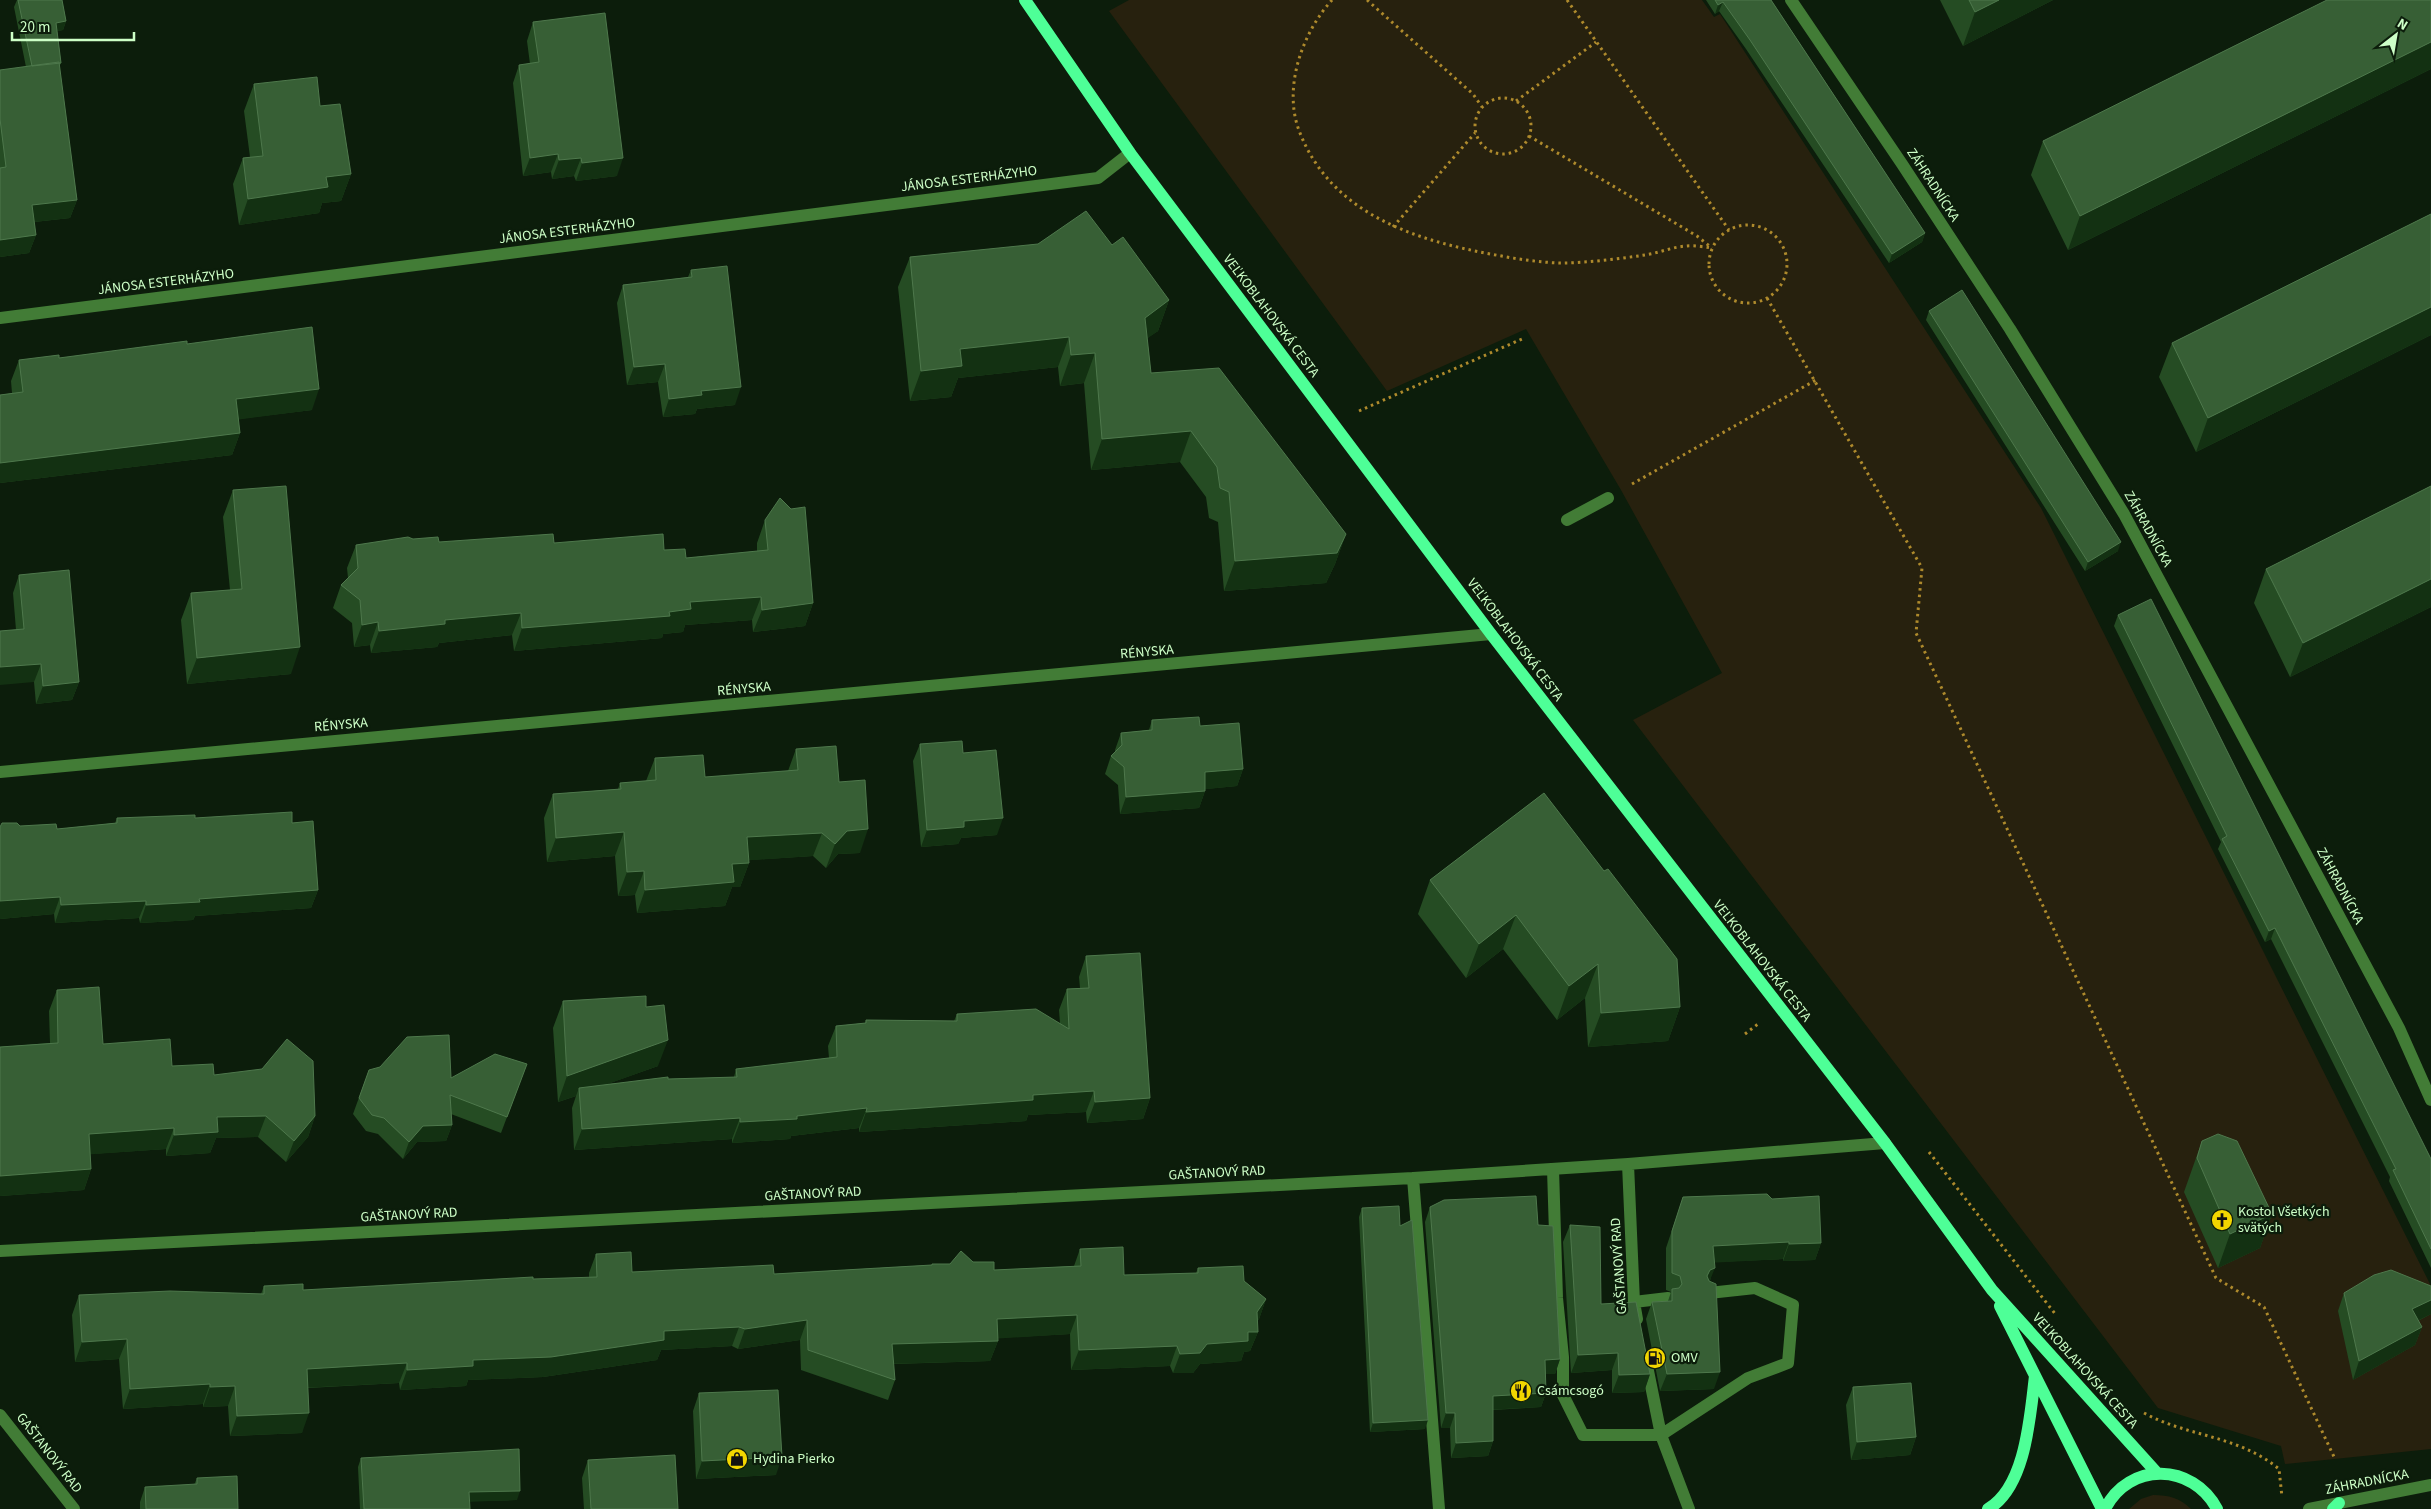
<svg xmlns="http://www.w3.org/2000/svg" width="2431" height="1509" font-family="'Source Sans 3',sans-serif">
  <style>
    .green { fill: #27210e }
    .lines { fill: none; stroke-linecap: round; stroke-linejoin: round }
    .path { stroke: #ae8a2c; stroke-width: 3; stroke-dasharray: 2.5 4; stroke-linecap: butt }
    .minor { stroke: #427c36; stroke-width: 12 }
    .major { stroke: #4eff97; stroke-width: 12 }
    .wall { fill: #254c23 }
    .shaded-wall { fill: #133112 }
    .building { fill: #375f35; stroke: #4e784c }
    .labels { text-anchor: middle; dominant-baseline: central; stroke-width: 4.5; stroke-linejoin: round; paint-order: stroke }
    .street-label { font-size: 14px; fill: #cdffc7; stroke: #0c1d0b }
    .poi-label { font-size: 14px; fill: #cdffc7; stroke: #0c1d0b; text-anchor: start }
  </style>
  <rect width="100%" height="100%" fill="#0c1d0b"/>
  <path class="green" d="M1129 0H1702L1714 17 1720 14 2041 508 2431 1286V1449L2285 1464 2281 1446 2158 1408 1633 720 1722 673 1621 490 1526 329 1387 391 1109 11Z
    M2153 1495C2169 1495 2180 1498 2191 1509H2129L2141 1499Z"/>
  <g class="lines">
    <path class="path" d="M1332 0C1302 33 1282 89 1300 133 1330 209 1405 237 1480 252 1506 257 1532 262 1559 263 1587 263 1617 259 1645 255 1659 253 1672 247 1686 246 1694 245 1704 247 1712 248
      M1367 0 1473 94 1482 107
      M1567 0 1729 230
      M1475 126a28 28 0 1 1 56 0a28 28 0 1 1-56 0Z
      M1516 101 1596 42
      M1529 136 1697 236 1712 248
      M1709 264a39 39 0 1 1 78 0a39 39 0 1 1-78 0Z
      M1393 227 1475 133
      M1767 298 1922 568 1916 633 2216 1278 2264 1307 2335 1459
      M1359 411 1522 339
      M1632 484 1816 380
      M1745 1034 1758 1024
      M1929 1152 2056 1315
      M2144 1413C2188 1437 2238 1435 2279 1469L2282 1497"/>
    <path class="minor" d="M1791 0 1902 164 2010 329 2124 514 2399 1028 2431 1100
      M0 318 1098 178 1130 153
      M1567 520 1608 498
      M0 772 1491 634
      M1628 1164 1634 1302 1637 1319
      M1553 1169 1557 1298 1563 1357V1395L1583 1435H1661L1748 1378 1788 1363 1793 1305 1755 1288 1709 1293
      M1413 1178 1439 1509
      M0 1251 1413 1178 1628 1164 1885 1143
      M1634 1302 1668 1298
      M1646 1361 1661 1435 1689 1509
      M0 1415 74 1509
      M2309 1509 2431 1485"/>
    <path class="major" d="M1025 0 1130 153 1491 634 1885 1143 1992 1290 2157 1473
      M2000 1306 2102 1509
      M1988 1509C2026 1487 2030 1416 2035 1376
      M2105 1509C2129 1461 2193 1463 2217 1509
      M2333 1509 2339 1503"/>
  </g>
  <path class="wall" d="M17 0H62L66 21 63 30 57 31 61 63 59 67 77 200 70 218 34 222 36 235 29 253 0 257V70L26 67 14 7Z
    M1706 0H1771L1925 233 1922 242 1889 263 1746 49 1719 11 1715 14Z
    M1940 0H2053L1963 46Z
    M2431 0V69L2068 250 2031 175 2043 141Z
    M533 22 617 176 576 181 574 176 552 179 551 172 523 176 513 83 519 65 530 64 527 41Z
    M254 84 320 106 351 174 341 201 322 203 319 213 239 225 233 184 243 158 250 157 244 111Z
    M2431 214V335L2196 452 2159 377 2172 343Z
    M1112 245 1169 300 1158 331 1147 338 1151 373 1346 534 1335 564 1326 583 1224 591 1218 522 1209 518 1206 497 1180 462 1091 470 1084 383 1060 386 1058 367 958 378 951 397 910 401 898 287 910 257Z
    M691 270 735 405 697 409 695 414 663 417 658 382 627 385 617 303 623 285 688 277Z
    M1929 311 2118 551 2085 571 1926 320Z
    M187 344 312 410 238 419 240 433 232 455 0 483V395L12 393 11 381 19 360 59 358Z
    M2431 486V607L2290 677 2254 603 2266 569Z
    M233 490 291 674 187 684 181 620 191 593 230 590 223 517Z
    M765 520 813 603 805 626 753 632 752 620 685 625 683 632 663 634 662 638 514 651 512 635 439 643 437 647 371 653 370 645 354 647 352 623 333 608 341 585 348 578 347 568 356 545 413 539 439 542 554 543 664 550 686 558 757 551V543Z
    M19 575 79 682 72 700 36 704 34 682 16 630 13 593Z
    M2118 615 2431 1159V1268L2389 1181 2390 1177 2271 939 2265 942 2218 849 2221 842 2114 626Z
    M1152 720 1200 726 1243 769 1237 786 1205 789V791L1199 808 1120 814 1118 785 1105 774 1111 756 1115 753V750L1121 733 1149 730Z
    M920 744 963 753 997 835 961 838 958 844 921 847 913 761Z
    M796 749 839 782 860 853 838 854 826 868 813 856 749 860V863L740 887H732L725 906 637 913 635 895 618 896 615 856 547 862 544 818 553 794 618 789 620 783 646 781 655 758 705 777 788 771Z
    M1544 793 1680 1007 1668 1041 1588 1047 1585 998 1557 1020 1503 949 1466 978 1418 914 1430 880Z
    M117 818H195L292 823 318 890 311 908 195 916 193 920 140 923 139 918 55 923 54 914 0 919V827L20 826 57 829 115 823Z
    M1086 956 1150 1098 1143 1119 1087 1123 1086 1112 1028 1115 1026 1121 859 1132V1128L791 1136 790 1139 732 1143V1139L574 1150 572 1108 576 1096 558 1102 553 1028 563 1001 646 1007 658 1066 607 1084 668 1079 734 1077 736 1069 829 1058 828 1046 836 1026 865 1023 866 1020 954 1021 957 1014 1060 1023 1059 1010 1067 989 1080 988 1079 977Z
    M57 990 103 1044 172 1066 214 1075 315 1116 308 1137 286 1162 258 1137 216 1138 210 1153 166 1156V1149L90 1154 91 1169 84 1190 0 1196V1047L50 1043 49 1011Z
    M527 1064 501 1133 451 1114 452 1125 446 1141 417 1142 403 1159 378 1134 366 1131 353 1114 369 1070 451 1078Z
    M2202 1141 2272 1214 2260 1248 2218 1268 2184 1192Z
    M1683 1197 1821 1243 1815 1260 1783 1261V1259L1714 1262 1710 1281 1714 1389 1660 1391 1646 1319 1652 1302 1668 1301 1671 1292 1666 1290V1248Z
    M1430 1207 1538 1225 1560 1359 1555 1374H1545L1546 1393 1541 1407 1493 1410V1441L1488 1456 1451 1458 1450 1428H1441L1425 1222Z
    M1362 1208 1400 1226 1425 1429 1370 1432 1359 1217Z
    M1570 1225 1601 1304 1650 1374 1644 1392 1612 1393V1370L1571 1373 1563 1242Z
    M1080 1249 1124 1275 1196 1273 1198 1268 1244 1281 1266 1299 1259 1319 1257 1321 1258 1332 1250 1351 1244 1352 1241 1361 1200 1364 1193 1373H1173L1170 1366 1071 1370 1070 1334 997 1338 998 1341 990 1361 893 1364 895 1380 888 1400 801 1370 800 1340 738 1349 732 1346 661 1350 657 1360 543 1377 468 1380 466 1386 400 1390 399 1383 308 1388 302 1433 230 1436 228 1406 203 1407V1404L123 1409 119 1359 75 1362 72 1315 79 1295 261 1294 264 1286 303 1290 589 1278V1273L596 1254 632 1272 774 1274 932 1265V1264H950L973 1262 994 1270 1074 1266Z
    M2431 1286V1314L2418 1321 2422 1327 2415 1345 2353 1380 2338 1311 2344 1293Z
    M1853 1387 1916 1437 1910 1455 1851 1460 1846 1405Z
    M699 1393 776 1475 696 1479 693 1411Z
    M361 1458 517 1500 469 1501 470 1509H360L358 1467Z
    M588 1460 678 1509H584L582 1478Z
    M197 1478 238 1509H140V1502L145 1487 194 1485Z"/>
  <path class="shaded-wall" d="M1999 0H2053L1963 46 1975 12Z
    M1723 2 1719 11 1715 14 1718 5Z
    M66 21 63 30 53 32 56 23Z
    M2431 42V69L2068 250 2080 216Z
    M558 154 551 172 523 176 530 158Z
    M581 158 574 176 552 179 559 160Z
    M623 158 617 176 576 181 582 163Z
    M351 174 341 201 322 203 319 213 239 225 248 199 326 177Z
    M77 200 70 218 25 223 32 205Z
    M1925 233 1922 242 1889 263 1892 254Z
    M36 235 29 253 0 257V240Z
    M1169 300 1158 331 1134 348 1145 318Z
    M2431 307V335L2196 452 2208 418Z
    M1069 337 1058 367 958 378 951 397 910 401 921 371 960 349Z
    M1095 353 1084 383 1060 386 1071 355Z
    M665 364 658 382 627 385 634 367Z
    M741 387 735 405 697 409 695 414 663 417 669 399 701 391Z
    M319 389 312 410 228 421 236 399Z
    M1191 431 1180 462 1091 470 1102 439Z
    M240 433 232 455 0 483V463Z
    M1346 534 1335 564 1326 583 1224 591 1235 561Z
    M2121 542 2118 551 2085 571 2088 562Z
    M2431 579V607L2290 677 2303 643Z
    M761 597 752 620 685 625 683 632 663 634 662 638 514 651 522 628 669 612 690 602Z
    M813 603 805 626 753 632 762 610Z
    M521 613 512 635 439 643 437 647 371 653 379 631 445 620Z
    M378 622 370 645 354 647 362 625Z
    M300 647 291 674 187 684 197 658Z
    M41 664 34 682 0 685V667Z
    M79 682 72 700 36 704 43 686Z
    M1243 769 1237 786 1198 790 1205 772Z
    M1205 791 1199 808 1120 814 1126 797Z
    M1003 818 997 835 961 838 958 844 921 847 927 830 964 821Z
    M868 829 860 853 838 854 826 868 835 844 847 831Z
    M624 832 615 856 547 862 556 838Z
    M822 833 813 856 738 861 747 837Z
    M749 863 740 887H732L725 906 637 913 645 890 732 864Z
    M644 871 635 895 618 896 627 872Z
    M318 890 311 908 195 916 193 920 140 923 146 905 199 899Z
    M60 897 54 914 0 919V901Z
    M146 901 139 918 55 923 61 905Z
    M1516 915 1503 949 1466 978 1479 944Z
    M2275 928 2271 939 2265 942 2269 931Z
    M1598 964 1585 998 1557 1020 1569 986Z
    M1680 1007 1668 1041 1588 1047 1601 1013Z
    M668 1040 658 1066 580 1094 579 1088 576 1096 558 1102 567 1076Z
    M1094 1091 1086 1112 1028 1115 1026 1121 859 1132 866 1112 1033 1095Z
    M1150 1098 1143 1119 1087 1123 1095 1102Z
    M867 1108 859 1128 791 1136 790 1139 732 1143 740 1122Z
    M266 1116 258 1137 216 1138 210 1153 166 1156 174 1135 217 1117Z
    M315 1116 308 1137 286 1162 294 1141Z
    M740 1118 732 1139 574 1150 582 1129Z
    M452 1125 446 1141 417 1142 403 1159 409 1142 423 1126Z
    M174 1128 166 1149 81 1155 89 1134Z
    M91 1169 84 1190 0 1196V1176Z
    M2272 1214 2260 1248 2218 1268 2230 1234Z
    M1789 1242 1783 1259 1707 1263 1713 1246Z
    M1821 1243 1815 1260 1783 1261 1789 1244Z
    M1715 1268 1708 1285 1707 1276 1710 1270Z
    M1266 1299 1259 1319 1249 1332 1257 1312Z
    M2431 1300V1314L2405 1327 2412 1309Z
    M1077 1315 1070 1334 990 1339 997 1319Z
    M807 1320 800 1340 738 1349 745 1329Z
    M739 1327 732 1346 661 1350 657 1360 543 1377 468 1380 466 1386 400 1390 407 1370 664 1331Z
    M2422 1327 2415 1345 2353 1380 2359 1361Z
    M1248 1332H1258L1250 1351 1244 1352 1241 1361 1200 1364 1193 1373H1173L1180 1354 1207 1344Z
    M127 1339 119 1359 75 1362 82 1342Z
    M998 1341 990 1361 885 1364 892 1344Z
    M1177 1346 1170 1366 1071 1370 1079 1350Z
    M1618 1353 1612 1370 1571 1373 1578 1355Z
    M1560 1359 1555 1374H1539L1545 1360Z
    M407 1363 399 1383 300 1388 307 1369Z
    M1720 1372 1714 1389 1660 1391 1667 1374Z
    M1650 1374 1644 1392 1612 1393 1619 1375Z
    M210 1384 203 1404 123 1409 130 1389Z
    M235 1386 228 1406 203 1407 210 1387Z
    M1546 1393 1541 1407 1487 1410 1493 1396Z
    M309 1413 302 1433 230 1436 237 1416Z
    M1446 1413H1455L1450 1428H1441Z
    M1428 1420 1425 1429 1370 1432 1373 1423Z
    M1916 1437 1910 1455 1851 1460 1857 1442Z
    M1493 1441 1488 1456 1451 1458 1456 1443Z
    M782 1457 776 1475 696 1479 702 1461Z
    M520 1491 517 1500 466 1502 469 1492Z"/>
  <path class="building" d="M18 0H62L66 21 56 23 61 63 32 66Z
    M1715 0H1771L1925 233 1892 254 1750 40 1723 2 1718 5Z
    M1969 0H1999L1975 12Z
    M2327 0H2431V42L2080 216 2043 141Z
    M605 13 623 158 582 163 581 158 559 160 558 154 530 158 519 65 539 62 533 22Z
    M59 62 77 200 32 205 36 235 0 240V168L6 167 0 119V70Z
    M317 77 320 106 340 104 351 174 326 177 328 187 248 199 243 158 263 156 254 84Z
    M1086 211 1112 245 1123 237 1169 300 1145 318 1151 373 1219 368 1346 534 1337 553 1235 561 1229 492 1220 488 1217 467 1191 431 1102 439 1095 353 1071 355 1069 337 960 349 962 366 921 371 910 257 1038 244Z
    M2431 214V307L2208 418 2172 343Z
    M727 266 741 387 701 391 702 395 669 399 665 364 634 367 623 285 692 277 691 270Z
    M1962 290 2121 542 2088 562 1929 311Z
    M312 327 319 389 236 399 240 433 0 463V395L23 392 19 360 59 355V358L187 341V344Z
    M286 486 300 647 197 658 191 593 242 589 233 490Z
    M2431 486V579L2303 643 2266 569Z
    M780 498 791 509 805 507 813 603 762 610 761 597 690 602 691 609 669 612 670 616 522 628 521 613 445 620V624L379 631 378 622 362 625 360 600 341 585 358 568 356 545 408 537 413 539 438 537 439 542 553 534 554 543 663 534 664 550 685 549 686 558 768 550 765 520Z
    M69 570 79 682 43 686 41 664 0 667V631L24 629 19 575Z
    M2151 599 2431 1159V1249L2393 1170 2396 1169 2275 928 2269 931 2222 839 2227 836 2118 615Z
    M1199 717 1200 726 1239 723 1243 769 1205 772V791L1126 797 1124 767 1111 756 1122 745 1121 733 1152 730V720Z
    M962 741 963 753 996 750 1003 818 964 821V827L927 830 920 744Z
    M836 746 839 782 865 780 868 829 847 831 835 844 822 833 747 837 749 863 732 864 734 882 645 890 644 871 627 872 624 832 556 838 553 794 621 789 620 783 656 780 655 758 703 755 705 777 798 770 796 749Z
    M1544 793 1604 871 1608 869 1677 959 1680 1007 1601 1013 1598 964 1569 986 1516 915 1479 944 1430 880Z
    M292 812V823L313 821 318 890 199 899 200 902 146 905V901L61 905 60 897 0 901V827L2 823H17L20 826 56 824 57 829 117 823V818L195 815V818Z
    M1140 953 1150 1098 1095 1102 1094 1091 1033 1095V1100L866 1112 867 1108 797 1116V1119L740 1122V1118L582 1129 579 1088 668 1077V1079L737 1077 736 1069 837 1057 836 1026 866 1023V1020L957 1021V1014L1036 1009 1069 1029 1067 989 1089 988 1086 956Z
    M99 987 103 1044 170 1039 172 1066 213 1064 214 1075 262 1069 287 1039 313 1061 315 1116 294 1141 266 1116 217 1117 218 1132 174 1135V1128L89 1134 91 1169 0 1176V1047L58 1043 57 990Z
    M646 996V1007L664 1005 668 1040 567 1076 563 1001Z
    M449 1035 451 1078 495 1054 527 1064 507 1117 450 1095 452 1125 423 1126 409 1142 384 1118 372 1115 359 1098 369 1070 380 1067 407 1037Z
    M2218 1134 2237 1141 2272 1214 2230 1234 2197 1158 2202 1141Z
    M1767 1194 1772 1199 1819 1196 1821 1243 1789 1244V1242L1713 1246 1715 1268 1710 1270 1707 1276 1709 1281 1716 1284 1720 1372 1667 1374 1652 1302 1672 1301V1289L1679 1288 1682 1284 1680 1276 1672 1273V1231L1683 1197Z
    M1536 1196 1538 1225 1553 1226 1560 1359 1545 1360 1546 1393 1493 1396V1441L1456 1443 1455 1413H1446L1430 1207 1444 1200Z
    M1399 1206 1400 1226 1412 1220 1428 1420 1373 1423 1362 1208Z
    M1570 1225 1600 1227 1601 1304 1636 1302 1650 1374 1619 1375 1618 1353 1578 1355Z
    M1123 1247 1124 1275 1198 1273V1268L1243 1266 1244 1281 1266 1299 1257 1312 1258 1332H1248V1341L1207 1344 1200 1353 1180 1354 1177 1346 1079 1350 1077 1315 997 1319 998 1341 892 1344 895 1380 808 1350 807 1320 745 1329 739 1327 664 1331V1340L551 1357 473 1360V1366L407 1370V1363L307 1369 309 1413 237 1416 235 1386 210 1387V1384L130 1389 127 1339 82 1342 79 1295 170 1291 264 1294V1286L303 1284V1290L533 1277V1279L597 1277 596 1254 631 1252 632 1272 773 1265 774 1274 932 1265V1264H950L961 1251 973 1262H994V1270L1081 1266 1080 1249Z
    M2391 1270 2431 1286V1300L2412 1309 2422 1327 2359 1361 2344 1293 2374 1275Z
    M1911 1383 1916 1437 1857 1442 1853 1387Z
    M778 1390 782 1457 702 1461 699 1393Z
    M519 1449 520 1491 469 1492 470 1509H364L361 1458Z
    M675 1455 678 1509H591L588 1460Z
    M237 1476 238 1509H146L145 1487 197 1484V1478Z"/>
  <defs>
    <g id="church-disc" transform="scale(1.125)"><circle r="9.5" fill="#f2d600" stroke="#0c1d0b"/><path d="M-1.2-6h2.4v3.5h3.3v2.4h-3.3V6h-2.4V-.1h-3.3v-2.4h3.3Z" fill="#111"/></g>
    <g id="fuel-disc" transform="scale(1.125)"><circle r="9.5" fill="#f2d600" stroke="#0c1d0b"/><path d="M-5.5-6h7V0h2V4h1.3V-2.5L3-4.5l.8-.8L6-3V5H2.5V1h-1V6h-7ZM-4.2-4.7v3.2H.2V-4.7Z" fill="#111"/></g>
    <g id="restaurant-disc" transform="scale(1.125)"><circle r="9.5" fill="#f2d600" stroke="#0c1d0b"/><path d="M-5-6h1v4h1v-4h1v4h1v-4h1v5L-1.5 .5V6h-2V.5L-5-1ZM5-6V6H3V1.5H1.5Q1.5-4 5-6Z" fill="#111"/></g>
    <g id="shop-disc" transform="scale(1.125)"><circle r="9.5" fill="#f2d600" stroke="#0c1d0b"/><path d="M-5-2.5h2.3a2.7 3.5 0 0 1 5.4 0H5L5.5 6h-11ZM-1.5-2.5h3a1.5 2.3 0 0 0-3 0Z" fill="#111"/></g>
  </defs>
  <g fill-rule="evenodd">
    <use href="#church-disc" x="2222" y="1220"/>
    <use href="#fuel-disc" x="1655" y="1358"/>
    <use href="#restaurant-disc" x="1521" y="1391"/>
    <use href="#shop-disc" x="737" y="1459"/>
  </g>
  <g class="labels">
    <g class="street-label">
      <text transform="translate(969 179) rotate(-7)">JÁNOSA ESTERHÁZYHO</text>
      <text transform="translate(1933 185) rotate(57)">ZÁHRADNÍCKA</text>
      <text transform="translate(567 231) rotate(-7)">JÁNOSA ESTERHÁZYHO</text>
      <text transform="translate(166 282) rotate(-7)">JÁNOSA ESTERHÁZYHO</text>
      <text transform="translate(1271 316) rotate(53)">VEĽKOBLAHOVSKÁ CESTA</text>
      <text transform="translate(2148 529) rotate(61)">ZÁHRADNÍCKA</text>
      <text transform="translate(1515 640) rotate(53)">VEĽKOBLAHOVSKÁ CESTA</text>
      <text transform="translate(1147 652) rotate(-5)">RÉNYSKA</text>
      <text transform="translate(744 689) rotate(-5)">RÉNYSKA</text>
      <text transform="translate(341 725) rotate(-5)">RÉNYSKA</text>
      <text transform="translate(2340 886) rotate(62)">ZÁHRADNÍCKA</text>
      <text transform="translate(1762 961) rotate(52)">VEĽKOBLAHOVSKÁ CESTA</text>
      <text transform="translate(1217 1173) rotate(-3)">GAŠTANOVÝ RAD</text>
      <text transform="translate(813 1194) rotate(-3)">GAŠTANOVÝ RAD</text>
      <text transform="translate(409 1215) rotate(-3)">GAŠTANOVÝ RAD</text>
      <text transform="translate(1619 1266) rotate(-94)">GAŠTANOVÝ RAD</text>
      <text transform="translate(2085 1371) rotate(48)">VEĽKOBLAHOVSKÁ CESTA</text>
      <text transform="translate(49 1453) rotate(52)">GAŠTANOVÝ RAD</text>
      <text transform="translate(2367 1482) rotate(-11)">ZÁHRADNÍCKA</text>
    </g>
    <g class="poi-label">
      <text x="2238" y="1212">Kostol Všetkých<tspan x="2238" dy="16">svätých</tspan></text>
      <text x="1671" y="1358">OMV</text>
      <text x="1537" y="1391">Csámcsogó</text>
      <text x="753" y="1459">Hydina Pierko</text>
    </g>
  </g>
  <g transform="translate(2396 35) rotate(31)" stroke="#0c1d0b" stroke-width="4" paint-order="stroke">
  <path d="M0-4L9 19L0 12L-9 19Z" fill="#cdffc7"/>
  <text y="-8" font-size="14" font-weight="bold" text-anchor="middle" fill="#cdffc7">N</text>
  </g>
  <path d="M12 32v8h122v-8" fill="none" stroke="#cdffc7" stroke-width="2.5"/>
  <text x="20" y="32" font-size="15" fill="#cdffc7" stroke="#0c1d0b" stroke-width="4" paint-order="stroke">20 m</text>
</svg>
